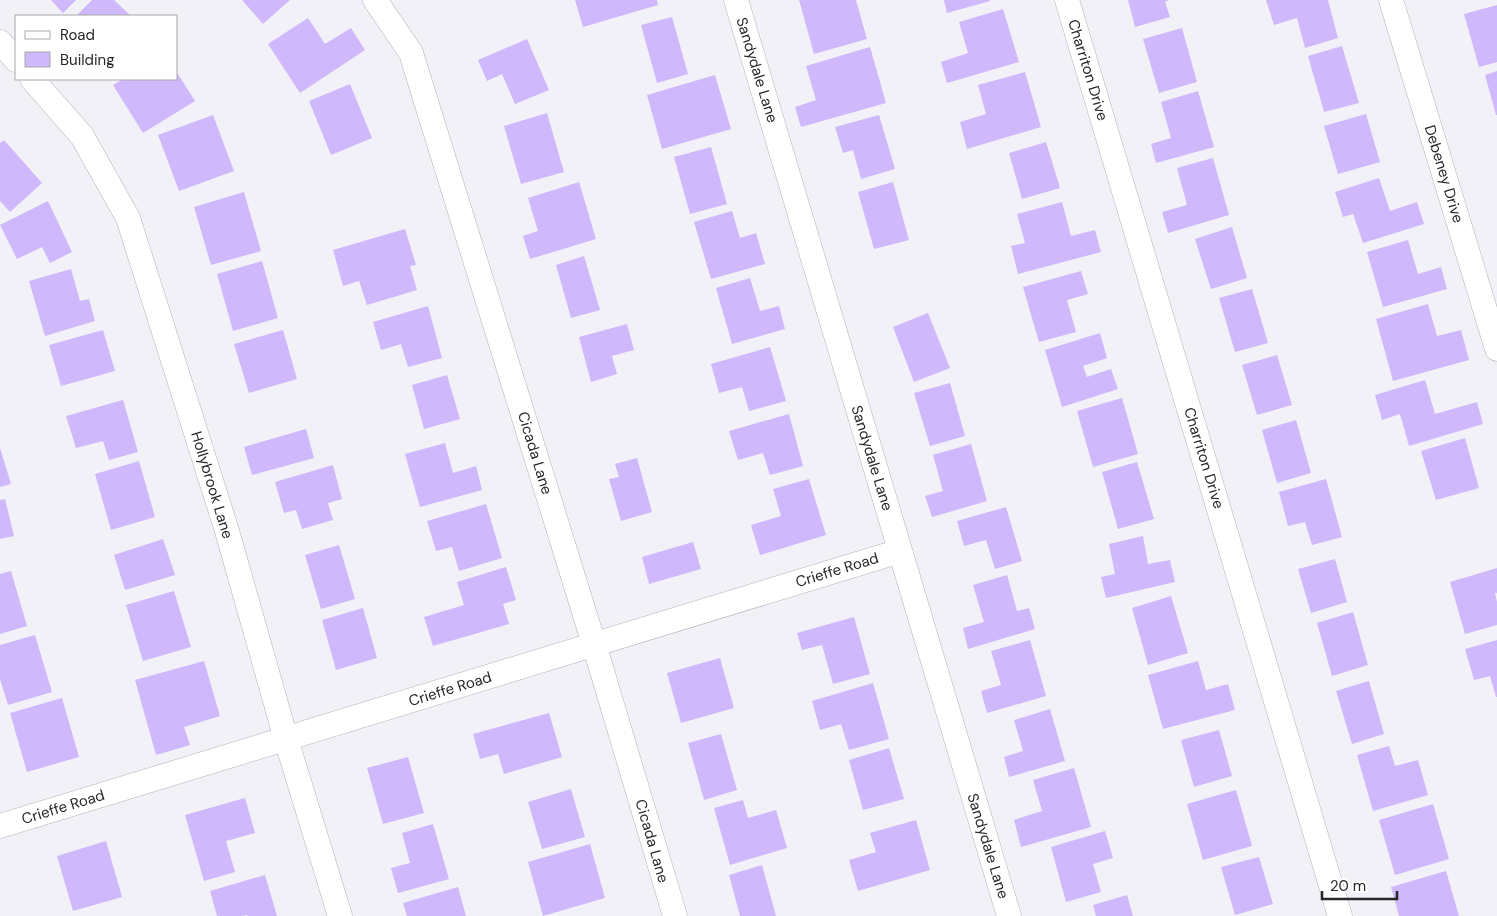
<svg xmlns="http://www.w3.org/2000/svg" width="1497" height="916" font-family="'DM Sans',sans-serif">
  <style>
    .building { fill: #cfb8fb }
    .lines { fill: none; stroke-linecap: round; stroke-linejoin: round }
    .minor-casing { stroke: #b2b0b7; stroke-width: 25 }
    .minor { stroke: #fff; stroke-width: 24 }
    .labels { text-anchor: middle; dominant-baseline: central; stroke-width: 5; stroke-linejoin: round; paint-order: stroke }
    .street-label { font-size: 15px; fill: #272628; stroke: #fff }
  </style>
  <rect width="100%" height="100%" fill="#f2f1f7"/>
  <path class="building" d="M51 0H76L63 13Z
    M92 0H114L131 16H76Z
    M242 0H290L263 24Z
    M575 0H657L658 5 583 27Z
    M799 0H856L867 39 814 54Z
    M944 0H990V1L947 13Z
    M1128 0H1169L1165 2 1170 17 1135 27Z
    M1266 0H1328L1338 38 1305 48 1297 18 1274 25Z
    M1497 5V62L1479 67 1464 14Z
    M1003 9 1019 62 947 83 941 62 968 53 959 22Z
    M672 17 688 74 657 83 641 25Z
    M308 18 325 44 351 28 365 50 300 93 268 44Z
    M1182 28 1197 82 1159 93 1143 39Z
    M527 39 549 90 515 104 502 74 487 81 478 60Z
    M1342 46 1359 103 1324 112 1308 56Z
    M870 47 886 103 801 127 795 107 816 100 806 66Z
    M176 71 195 101 143 133 113 85 123 79H176Z
    M1497 71V115H1496L1485 75Z
    M1025 72 1041 127 967 149 960 122 986 114 978 85Z
    M715 75 731 129 662 149 647 95Z
    M350 84 372 138 331 155 309 101Z
    M1198 91 1214 147 1156 163 1151 144 1171 138 1161 102Z
    M547 113 564 172 521 184 504 126Z
    M1366 114 1380 162 1338 174 1324 126Z
    M213 115 234 171 179 191 158 135Z
    M879 115 895 169 861 179 853 150 843 153 835 127Z
    M4 140 42 183 10 212 0 201V143Z
    M1046 142 1060 188 1022 199 1009 153Z
    M711 147 727 204 690 214 674 157Z
    M1213 158 1229 215 1168 233 1162 212 1187 205 1177 168Z
    M1379 178 1390 211 1417 202 1424 224 1363 243 1353 214 1343 217 1335 192Z
    M579 182 596 239 530 259 523 236 538 231 528 198Z
    M893 182 909 240 874 249 858 192Z
    M244 192 261 251 211 265 194 207Z
    M48 201 72 252 50 263 42 247 17 259 0 225Z
    M1062 202 1071 236 1095 230 1101 252 1018 274 1011 246 1025 243 1017 214Z
    M732 211 740 238 756 233 765 264 711 279 694 222Z
    M1232 227 1247 278 1211 289 1195 239Z
    M405 229 416 265 410 266 417 290 367 305 359 281 343 286 333 250Z
    M1408 240 1418 274 1441 267 1447 289 1383 307 1367 252Z
    M584 256 600 310 571 318 556 265Z
    M262 261 278 318 233 331 217 274Z
    M71 269 80 301 89 299 95 321 45 336 29 281Z
    M1081 271 1088 294 1067 300 1076 332 1039 342 1023 287Z
    M750 278 760 311 779 306 785 329 732 344 716 288Z
    M1252 289 1268 343 1235 352 1219 298Z
    M1428 304 1437 336 1461 330 1469 360 1393 381 1376 319Z
    M428 306 442 358 408 367 401 344 381 350 373 322Z
    M928 313 950 368 914 382 893 327Z
    M627 324 634 350 612 356 617 374 591 382 579 337Z
    M103 330 115 371 61 386 49 345Z
    M283 330 297 379 249 393 234 344Z
    M1100 333 1107 358 1083 366 1087 377 1111 369 1118 389 1062 407 1045 350Z
    M770 347 786 401 749 411 742 387 719 393 711 364Z
    M1277 355 1292 405 1257 415 1242 365Z
    M447 375 460 419 424 429 412 385Z
    M1425 380 1435 414 1477 402 1483 424 1409 446 1400 414 1382 420 1375 395Z
    M950 383 965 436 930 446 914 393Z
    M1122 398 1138 454 1093 467 1077 411Z
    M123 400 138 452 109 460 103 441 76 448 66 416Z
    M789 414 803 466 770 475 763 453 738 460 729 431Z
    M1296 420 1311 473 1277 483 1262 430Z
    M306 429 314 458 252 475 244 447Z
    M1465 438 1479 488 1436 500 1421 451Z
    M445 443 453 473 476 466 482 490 420 507 405 454Z
    M971 444 987 501 932 517 925 496 943 491 933 455Z
    M0 448 11 484 0 487Z
    M637 458 652 512 621 521 609 479 619 477 615 464Z
    M139 461 155 517 111 530 95 474Z
    M1137 462 1154 519 1118 529 1102 472Z
    M333 465 342 499 328 503 333 520 302 529 296 510 284 513 275 482Z
    M809 479 826 535 760 555 751 525 781 516 773 489Z
    M1326 479 1342 537 1312 545 1305 522 1288 526 1279 492Z
    M5 499 14 536 0 539V500Z
    M486 504 502 558 459 571 452 547 436 551 427 521Z
    M1006 507 1022 561 995 569 986 540 964 546 957 521Z
    M1143 536 1148 564 1170 560 1175 582 1106 598 1101 577 1115 574 1109 544Z
    M163 539 175 575 125 590 114 555Z
    M693 542 701 569 649 584 642 557Z
    M339 545 355 599 321 609 305 555Z
    M1335 559 1347 602 1311 613 1298 569Z
    M506 567 516 600 503 604 509 624 433 646 424 617 464 605 457 582Z
    M1497 568V593H1495L1497 602V625L1465 634 1450 582Z
    M11 571 27 626 0 634V574Z
    M1007 575 1017 611 1029 608 1035 629 968 649 963 628 984 622 973 585Z
    M174 591 191 647 143 661 126 605Z
    M1171 596 1188 653 1148 665 1132 608Z
    M363 608 377 658 336 670 322 620Z
    M1353 612 1368 665 1332 676 1317 623Z
    M854 617 870 674 833 684 822 645 802 650 797 633Z
    M35 635 52 692 8 705 0 679V645Z
    M1030 640 1046 696 987 713 981 691 1001 685 991 651Z
    M1497 640V697H1496L1490 676 1474 680 1465 649Z
    M720 658 734 708 681 723 667 673Z
    M204 661 220 716 184 727 190 745 156 755 135 680Z
    M1198 661 1206 690 1228 684 1235 710 1163 729 1148 675Z
    M1369 681 1384 734 1352 744 1336 691Z
    M873 683 889 739 849 750 841 724 820 730 812 701Z
    M62 698 79 757 27 772 10 713Z
    M1050 709 1065 761 1009 777 1004 757 1023 751 1014 720Z
    M549 713 562 757 504 774 498 754 480 759 473 734Z
    M1219 730 1232 776 1194 787 1181 740Z
    M721 734 737 790 704 800 688 743Z
    M1389 746 1395 766 1418 760 1428 795 1373 811 1357 755Z
    M889 748 904 799 863 810 849 760Z
    M408 757 424 813 383 824 367 768Z
    M1074 768 1091 827 1021 847 1014 820 1042 811 1033 780Z
    M571 789 585 837 542 849 528 802Z
    M1236 790 1252 846 1203 860 1187 804Z
    M245 798 255 833 226 841 235 872 204 881 185 815Z
    M743 800 748 818 776 810 787 848 730 865 714 808Z
    M1433 804 1449 859 1395 875 1379 820Z
    M916 820 930 870 858 891 849 860 876 852 870 833Z
    M433 824 449 879 398 893 391 868 410 863 402 833Z
    M1105 831 1113 858 1093 864 1101 892 1066 902 1051 847Z
    M106 841 122 897 73 911 57 856Z
    M590 844 605 898 543 916 528 862Z
    M1259 857 1273 904 1235 915 1221 867Z
    M762 865 776 916H740L729 875Z
    M1446 871 1459 916H1399L1391 887Z
    M265 875 277 916H248L247 915 242 916H217L210 891Z
    M458 887 466 916H407L403 903Z
    M1127 895 1133 916H1096L1093 905Z"/>
  <g class="lines">
    <g class="minor-casing">
      <path id="minor" d="M375 0 411 53 594 644 675 916
        M736 0 1009 916
        M1067 0 1340 916
        M1391 0 1497 349
        M0 42 16 60
        M32 79 82 136 128 218 227 531 286 739 340 916
        M0 826 900 551"/>
    </g>
    <use href="#minor" class="minor"/>
  </g>
  <g class="labels">
    <g class="street-label">
      <text transform="translate(757 70) rotate(73)">Sandydale Lane</text>
      <text transform="translate(1088 70) rotate(73)">Charriton Drive</text>
      <text transform="translate(1444 174) rotate(73)">Debeney Drive</text>
      <text transform="translate(535 453) rotate(73)">Cicada Lane</text>
      <text transform="translate(872 458) rotate(73)">Sandydale Lane</text>
      <text transform="translate(1204 458) rotate(73)">Charriton Drive</text>
      <text transform="translate(212 485) rotate(73)">Hollybrook Lane</text>
      <text transform="translate(837 570) rotate(-17)">Crieffe Road</text>
      <text transform="translate(450 689) rotate(-17)">Crieffe Road</text>
      <text transform="translate(63 807) rotate(-17)">Crieffe Road</text>
      <text transform="translate(652 841) rotate(74)">Cicada Lane</text>
      <text transform="translate(988 846) rotate(73)">Sandydale Lane</text>
    </g>
  </g>
  <rect x="15" y="15" width="162" height="65" fill="#ffffff" stroke="#a9a8a9"/>
  <rect x="25" y="31" width="25" height="8" fill="#ffffff" stroke="#a9a8a9"/>
  <text x="60" y="40" font-size="15" fill="#272628">Road</text>
  <rect x="25" y="52" width="25" height="15" fill="#cfb8fb" stroke="#a9a8a9"/>
  <text x="60" y="65" font-size="15" fill="#272628">Building</text>
  <path d="M1322 891v8h75v-8" fill="none" stroke="#272628" stroke-width="2.5"/>
  <text x="1330" y="891" font-size="15" fill="#272628" stroke="#ffffff" stroke-width="4" paint-order="stroke">20 m</text>
</svg>
